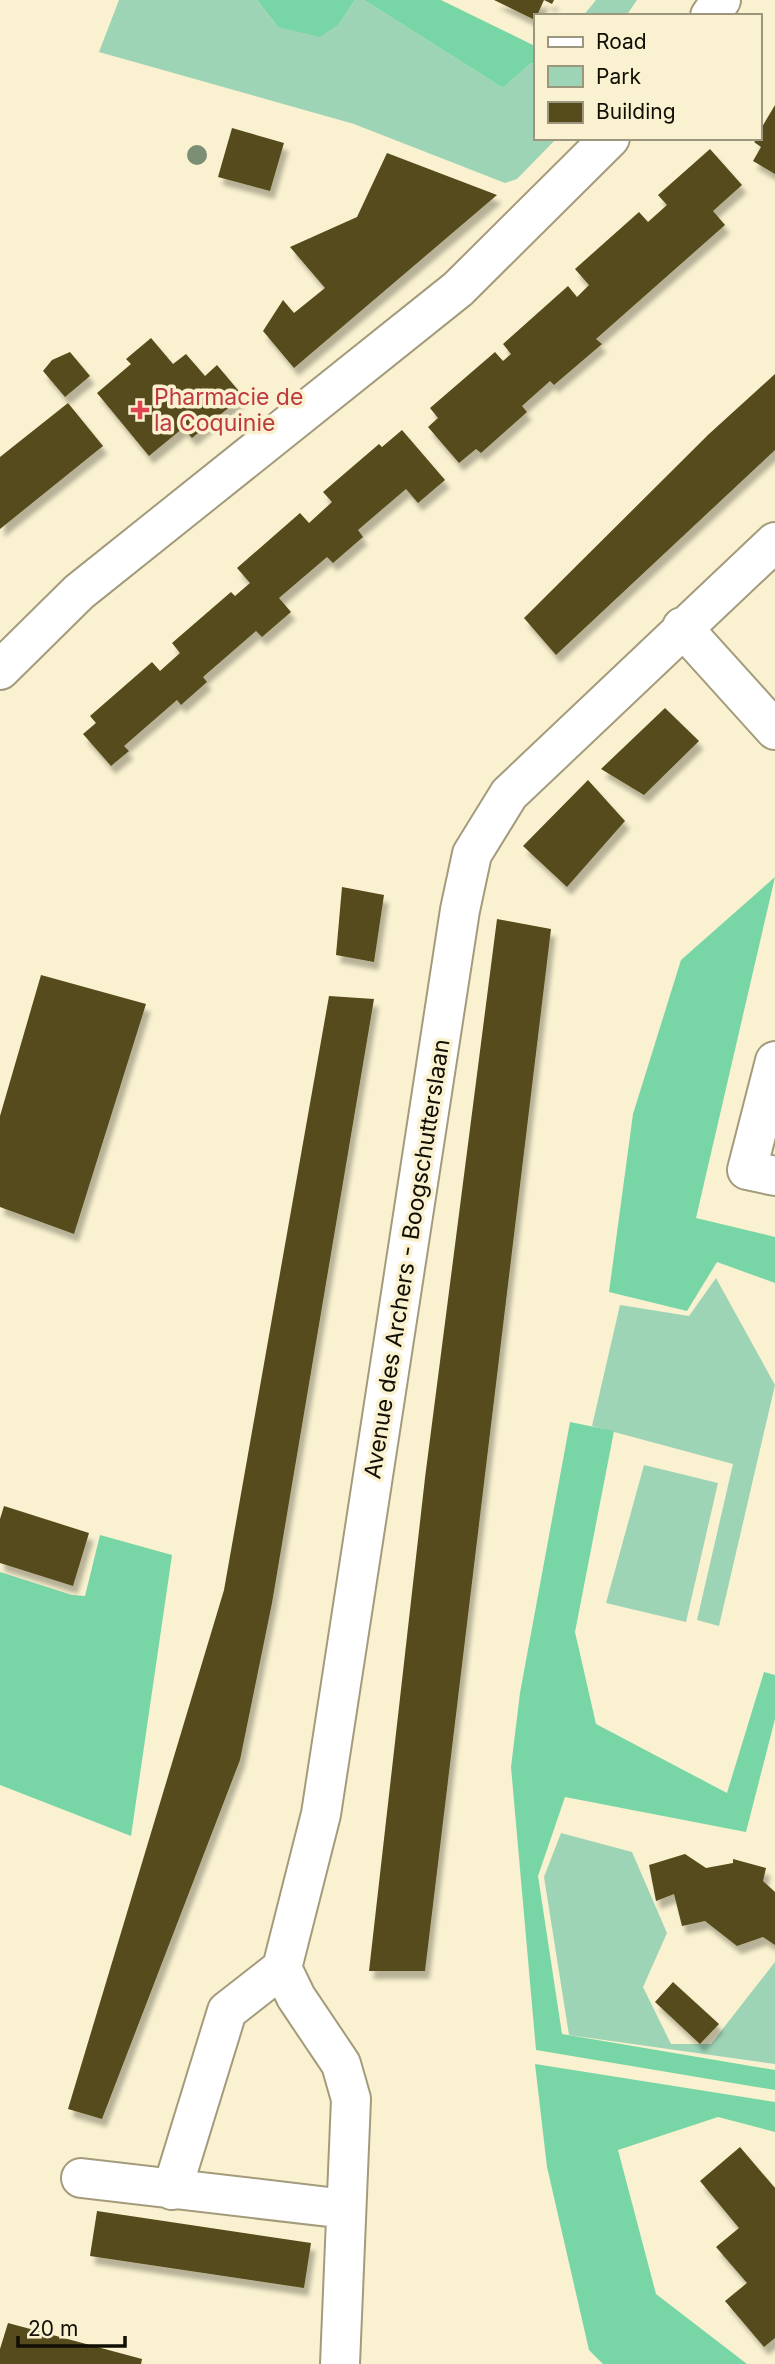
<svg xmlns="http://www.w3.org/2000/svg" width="775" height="2364" font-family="Inter,sans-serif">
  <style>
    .green { fill: #9ed4b6 }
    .forest { fill: #78d6a6 }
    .building { fill: #564b1a; filter: url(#shadow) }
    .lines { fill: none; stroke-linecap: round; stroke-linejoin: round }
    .minor-casing { stroke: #a39b7c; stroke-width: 42 }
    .major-casing { stroke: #a39b7c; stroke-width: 42 }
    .minor { stroke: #fff; stroke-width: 38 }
    .major { stroke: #fff; stroke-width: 38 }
    .tree { fill: #7c8f75 }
    .health-dot { fill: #e0444e; stroke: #f9f1cf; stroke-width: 2.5 }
    .labels { text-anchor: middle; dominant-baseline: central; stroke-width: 7; stroke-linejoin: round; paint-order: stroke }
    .health-label { font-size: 23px; fill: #be3a42; stroke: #f9f1cf; text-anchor: start }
    .street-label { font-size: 23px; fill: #110e04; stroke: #f9f1cf }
  </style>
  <defs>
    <filter id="shadow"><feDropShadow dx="4.5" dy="8" stdDeviation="2" flood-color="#0004"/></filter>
  </defs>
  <rect width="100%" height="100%" fill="#f9f1cf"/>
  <path class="green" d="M119 0H257L278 27 339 24 355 0H364L503 88 531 63 535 65V138H557L517 179 505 183 354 124 99 52Z
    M596 0H637L626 16H583Z
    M716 1278 775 1385 719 1626 697 1620 733 1464 592 1426 620 1305 689 1316Z
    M644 1465 718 1483 686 1622 606 1603Z
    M561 1833 632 1852 667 1933 643 1987 671 2044H711L775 1962V2064L569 2035 544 1877Z"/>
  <path class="forest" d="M257 0H355L339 24 320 37 278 27Z
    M364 0H441L535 46V65L531 63 503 88Z
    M775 877 696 1218 775 1237V1283L717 1262 687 1311 609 1292 633 1114 681 960Z
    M570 1422 614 1431 575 1632 596 1724 727 1793 764 1672 775 1675V1719L746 1832 565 1797 538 1876 562 2034 775 2070V2090L536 2050 511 1767 520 1693Z
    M100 1535 172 1555 131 1836 0 1785V1572L72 1595 85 1596Z
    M535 2064 775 2102V2132L718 2117 618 2150 656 2294 747 2364H603L589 2350 547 2167Z"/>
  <path class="building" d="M494 0H554L552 4 544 0 535 20Z
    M775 105V174L753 161 761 147 754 142 759 138V132Z
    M232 128 284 143 270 191 218 177Z
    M710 149 742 185 713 211 725 225 596 339 602 344 554 385 550 381 522 406 527 412 481 453 476 449 459 463 428 427 438 418 430 408 495 352 503 361 511 354 503 344 568 286 577 297 589 285 575 269 639 212 648 222 667 205 658 195Z
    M387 153 497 195 294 368 263 331 283 300 294 313 325 288 290 247 357 217Z
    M151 338 173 364 186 354 205 376 217 365 243 396 192 438 183 428 149 456 97 393 131 364 126 359Z
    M70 352 90 376 65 397 43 371 52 360Z
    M775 374V450L556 655 524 618 709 434Z
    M68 403 103 446 0 529V457Z
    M402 430 445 480 418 503 406 489 358 530 363 537 333 563 327 557 279 598 291 612 262 637 256 631 203 677 207 682 181 705 177 700 124 746 129 751 111 766 83 734 96 723 90 716 152 662 160 671 180 653 172 643 231 592 235 596 250 583 237 568 300 513 309 523 332 502 323 492 379 444 382 447Z
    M665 708 699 741 644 795 601 769Z
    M588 780 625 821 567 887 523 846Z
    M342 887 384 895 374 962 336 955Z
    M497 919 551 929 425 1971H369L425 1478Z
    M41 975 146 1004 74 1234 0 1207V1116Z
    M329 996 374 999 272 1603 240 1760 102 2119 68 2109 224 1590Z
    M4 1506 89 1533 73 1586 0 1563V1519Z
    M685 1854 706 1868 733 1863V1859L766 1868 763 1881 775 1892V1945L763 1937 737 1946 705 1921 682 1926 674 1894 656 1901 649 1865Z
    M673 1982 719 2024 700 2044 655 2002Z
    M740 2147 775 2188V2338L764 2347 725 2301 747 2283 716 2247 739 2228 700 2181Z
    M97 2211 311 2243 304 2288 90 2256Z
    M8 2323 142 2359 141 2364H0V2349Z"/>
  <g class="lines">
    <g class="minor-casing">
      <path id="minor" d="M682 627 775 730
        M775 1061 747 1170 775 1176
        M282 1968 296 1997 341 2064 351 2099 340 2364
        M81 2178 346 2209
        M172 2190 227 2011 282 1968 321 1814 460 910 472 854 509 794 775 542"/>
    </g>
    <g class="major-casing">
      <path id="major" d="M710 16 721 0
        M0 670 79 592 458 289 610 138"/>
    </g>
    <use href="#minor" class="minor"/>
    <use href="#major" class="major"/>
  </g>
  <circle class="tree" cx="197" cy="155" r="10"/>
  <path class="health-dot" d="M136.5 399.5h7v7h7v7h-7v7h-7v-7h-7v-7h7z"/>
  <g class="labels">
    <g class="health-label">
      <text x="154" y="397">Pharmacie de<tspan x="154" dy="26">la Coquinie</tspan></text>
    </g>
    <g class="street-label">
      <text transform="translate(407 1259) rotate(-81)">Avenue des Archers - Boogschutterslaan</text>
    </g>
  </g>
  <rect x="534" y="14" width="228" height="126" fill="#f9f1cf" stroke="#9c967e" stroke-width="2"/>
  <rect x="548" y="37" width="35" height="10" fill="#ffffff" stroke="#9c967e" stroke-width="2"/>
  <text x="596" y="49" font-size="21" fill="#110e04">Road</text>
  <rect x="548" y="66" width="35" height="21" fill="#9ed4b6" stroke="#9c967e" stroke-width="2"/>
  <text x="596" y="84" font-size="21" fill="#110e04">Park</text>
  <rect x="548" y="102" width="35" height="21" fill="#564b1a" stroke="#9c967e" stroke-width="2"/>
  <text x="596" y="119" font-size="21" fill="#110e04">Building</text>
  <path d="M18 2336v10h107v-10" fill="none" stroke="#110e04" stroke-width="3.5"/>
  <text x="28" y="2336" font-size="21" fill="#110e04" stroke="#f9f1cf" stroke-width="5" paint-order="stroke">20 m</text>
</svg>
